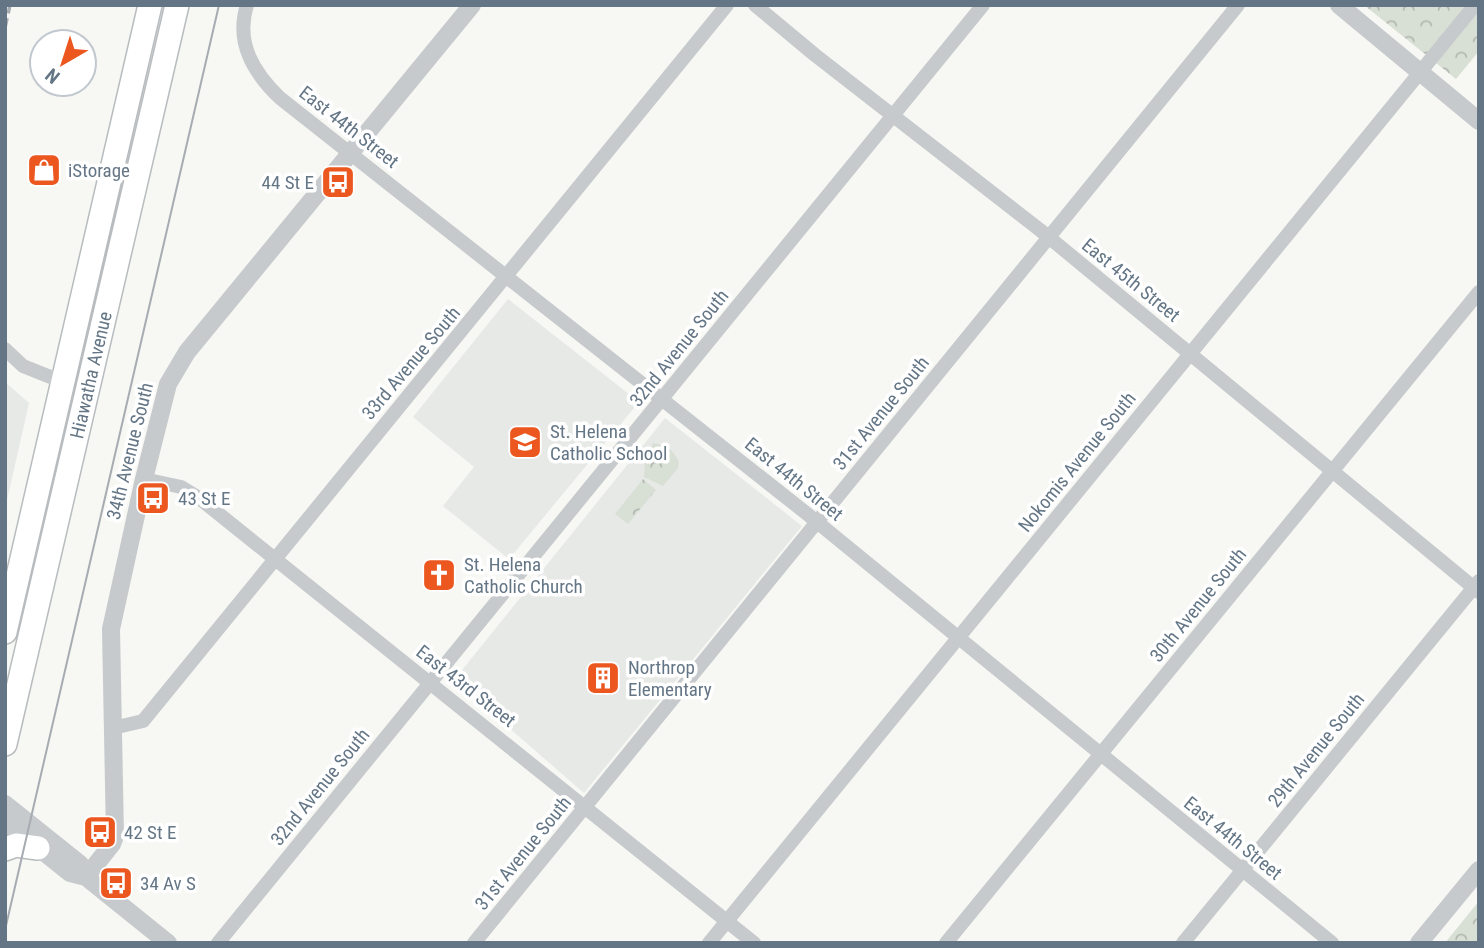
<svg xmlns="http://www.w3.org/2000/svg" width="1484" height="948" font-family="'Roboto Condensed',sans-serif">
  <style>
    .built { fill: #e7e9e7 }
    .park { fill: url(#park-crowns) }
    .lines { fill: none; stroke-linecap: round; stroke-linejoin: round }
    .trunk-casing { stroke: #b8bcbf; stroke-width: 26 }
    .minor { stroke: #c6cacd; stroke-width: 14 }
    .tertiary { stroke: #c6cacd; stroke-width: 18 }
    .trunk { stroke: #fff; stroke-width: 23 }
    .tram { stroke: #a6acb2; stroke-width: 2 }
    .rail { stroke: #a6acb2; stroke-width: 3.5; stroke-dasharray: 10 5; stroke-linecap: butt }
    .labels { text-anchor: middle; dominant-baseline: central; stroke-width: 7; stroke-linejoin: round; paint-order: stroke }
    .street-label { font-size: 19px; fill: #647686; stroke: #fff }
    .poi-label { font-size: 19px; fill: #647686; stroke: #fff; text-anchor: start }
  </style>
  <defs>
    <pattern id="park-crowns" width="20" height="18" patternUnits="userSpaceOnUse" patternTransform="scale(1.75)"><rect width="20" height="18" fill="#d8dfd4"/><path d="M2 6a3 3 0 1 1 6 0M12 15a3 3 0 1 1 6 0" fill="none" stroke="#b3b9b2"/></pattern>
  </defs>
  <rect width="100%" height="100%" fill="#f7f7f3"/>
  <path class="built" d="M508 299 639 402 509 559 443 506 474 467 413 417Z
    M5 382 29 403 5 509Z
    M665 418 802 526 584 793 454 680Z"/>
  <path class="park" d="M1364 5H1479V51L1456 79Z
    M653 443C667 445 673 450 679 462L678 468 663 486 644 477 645 461Z
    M643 479 656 490 628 524 615 514Z
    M1479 901V943H1445Z"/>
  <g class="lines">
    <g class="trunk-casing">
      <path id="trunk" d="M5 632 150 5
        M5 744 177 5
        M5 849 16 845 38 848"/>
    </g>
    <path class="minor" d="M247 5C235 43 254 73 280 98L806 513 1332 943
      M755 5 815 55 1040 230 1479 592
      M5 349 23 366 63 382
      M144 479 181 487 199 498 754 943
      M113 728 143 721 727 5
      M218 943 983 5
      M474 943 1238 5
      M709 943 1475 5
      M946 943 1479 292
      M1183 943 1479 581"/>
    <path class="tertiary" d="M1339 5 1479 121
      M5 804 80 864 86 877
      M5 821 70 873 86 877 168 943
      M86 877 112 844 115 836 111 629 144 479 168 384 187 352 472 5
      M1419 943 1479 870"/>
    <use href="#trunk" class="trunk"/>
    <path class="tram" d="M5 930 219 5"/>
    <path class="rail" d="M5 28 10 5"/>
  </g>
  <defs>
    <g id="shop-square" transform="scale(1.75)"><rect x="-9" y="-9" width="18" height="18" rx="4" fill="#eb571f" stroke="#fff"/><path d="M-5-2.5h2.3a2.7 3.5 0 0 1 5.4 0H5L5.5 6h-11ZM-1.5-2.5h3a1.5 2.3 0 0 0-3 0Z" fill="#fff"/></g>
    <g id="bus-square" transform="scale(1.75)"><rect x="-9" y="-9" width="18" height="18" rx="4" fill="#eb571f" stroke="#fff"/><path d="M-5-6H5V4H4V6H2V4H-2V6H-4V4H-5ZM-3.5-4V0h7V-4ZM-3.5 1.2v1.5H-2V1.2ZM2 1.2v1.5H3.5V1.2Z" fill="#fff"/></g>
    <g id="school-square" transform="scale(1.75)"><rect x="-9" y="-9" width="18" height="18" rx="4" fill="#eb571f" stroke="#fff"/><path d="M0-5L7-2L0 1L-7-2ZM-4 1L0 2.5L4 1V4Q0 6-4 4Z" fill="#fff"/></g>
    <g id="church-square" transform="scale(1.75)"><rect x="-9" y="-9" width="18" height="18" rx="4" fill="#eb571f" stroke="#fff"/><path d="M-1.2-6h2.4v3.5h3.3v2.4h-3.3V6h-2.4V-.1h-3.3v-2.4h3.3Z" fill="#fff"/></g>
    <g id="building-square" transform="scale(1.75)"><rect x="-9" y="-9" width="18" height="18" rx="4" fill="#eb571f" stroke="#fff"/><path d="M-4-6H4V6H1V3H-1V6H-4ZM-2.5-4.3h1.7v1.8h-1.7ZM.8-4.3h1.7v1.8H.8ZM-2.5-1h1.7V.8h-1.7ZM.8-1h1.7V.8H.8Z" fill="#fff"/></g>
  </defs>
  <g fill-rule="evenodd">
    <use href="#shop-square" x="44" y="170"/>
    <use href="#bus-square" x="338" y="182"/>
    <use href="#school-square" x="525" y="442"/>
    <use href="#bus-square" x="153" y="498"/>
    <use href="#church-square" x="439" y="575"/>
    <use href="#building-square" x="603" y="678"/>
    <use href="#bus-square" x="100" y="832"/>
    <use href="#bus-square" x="116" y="883"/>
  </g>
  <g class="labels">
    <g class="street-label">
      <text transform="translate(349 127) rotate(38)">East 44th Street</text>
      <text transform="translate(1131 280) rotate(39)">East 45th Street</text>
      <text transform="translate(679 348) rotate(-51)">32nd Avenue South</text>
      <text transform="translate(411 363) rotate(-50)">33rd Avenue South</text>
      <text transform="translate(91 375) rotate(-77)">Hiawatha Avenue</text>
      <text transform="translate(881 413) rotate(-51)">31st Avenue South</text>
      <text transform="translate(130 451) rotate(-76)">34th Avenue South</text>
      <text transform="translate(1077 462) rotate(-51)">Nokomis Avenue South</text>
      <text transform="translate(794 479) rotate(39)">East 44th Street</text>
      <text transform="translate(1198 605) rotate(-51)">30th Avenue South</text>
      <text transform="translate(466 686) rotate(38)">East 43rd Street</text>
      <text transform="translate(1316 750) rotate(-51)">29th Avenue South</text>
      <text transform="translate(320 787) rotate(-51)">32nd Avenue South</text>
      <text transform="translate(1233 838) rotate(39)">East 44th Street</text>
      <text transform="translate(523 853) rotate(-51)">31st Avenue South</text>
    </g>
    <g class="poi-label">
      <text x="68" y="170">iStorage</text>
      <text x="314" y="182" text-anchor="end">44 St E</text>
      <text x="550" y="431">St. Helena<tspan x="550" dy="22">Catholic School</tspan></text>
      <text x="178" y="498">43 St E</text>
      <text x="464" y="564">St. Helena<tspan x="464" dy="22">Catholic Church</tspan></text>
      <text x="628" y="667">Northrop<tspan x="628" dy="22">Elementary</tspan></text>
      <text x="124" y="832">42 St E</text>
      <text x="140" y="883">34 Av S</text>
    </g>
  </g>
  <rect width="1484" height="948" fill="none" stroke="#647686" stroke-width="14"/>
  <g transform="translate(63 63) rotate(219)"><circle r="33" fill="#ffffff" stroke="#c1c8cf" stroke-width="2"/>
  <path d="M0-5L12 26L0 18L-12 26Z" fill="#eb571f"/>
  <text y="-10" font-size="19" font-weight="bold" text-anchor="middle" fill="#647686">N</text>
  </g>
</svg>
